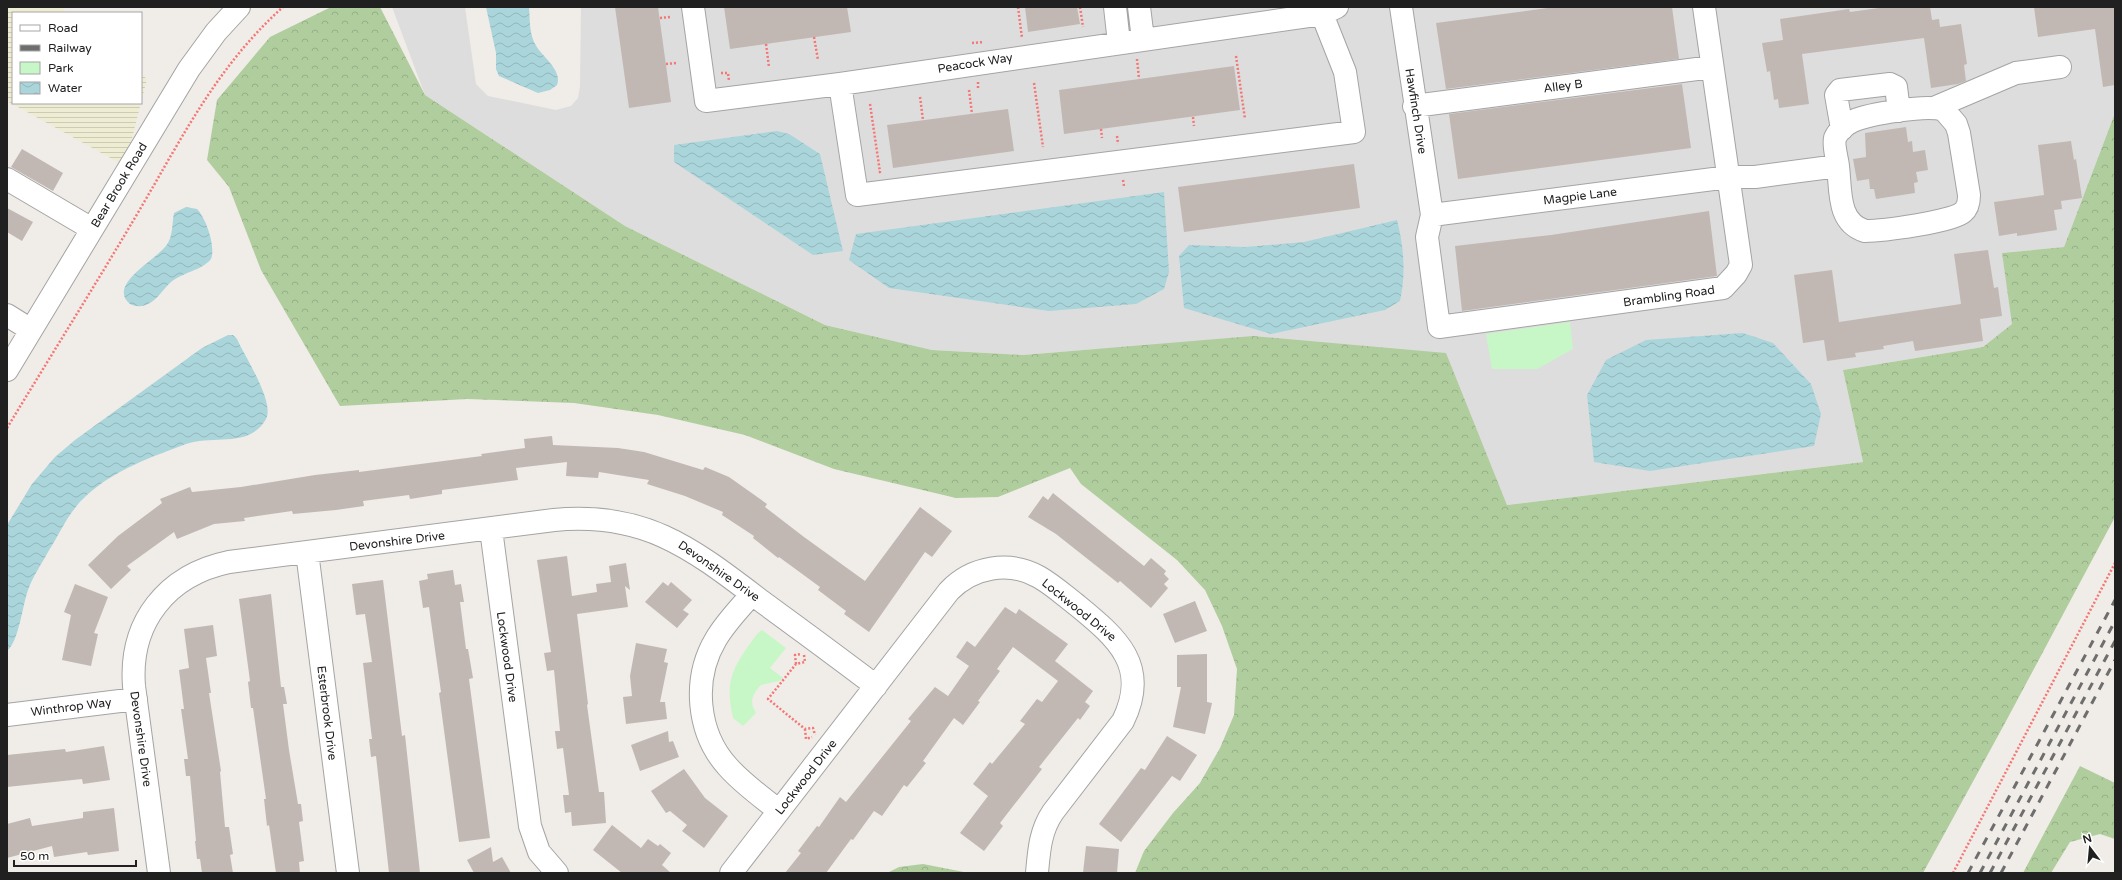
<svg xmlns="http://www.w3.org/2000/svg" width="2122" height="880" font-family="'Varela Round',sans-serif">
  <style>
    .residential { fill: #dedddd }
    .farmland { fill: url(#farmland-rules) }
    .forest { fill: url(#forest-crowns) }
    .park { fill: #c7f7c7 }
    .water { fill: url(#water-waves) }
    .building { fill: #c1b8b3 }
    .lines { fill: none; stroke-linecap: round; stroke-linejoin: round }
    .minor-casing { stroke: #a4a4a4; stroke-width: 24 }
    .path { stroke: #f47675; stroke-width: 2.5; stroke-dasharray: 2 2; stroke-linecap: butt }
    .minor { stroke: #fff; stroke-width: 22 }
    .rail { stroke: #6e6e6e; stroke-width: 3; stroke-dasharray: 8 8; stroke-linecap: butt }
    .labels { text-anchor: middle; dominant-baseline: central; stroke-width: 4; stroke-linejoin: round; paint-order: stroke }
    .street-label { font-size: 12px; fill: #202020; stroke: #fff }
  </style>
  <defs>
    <pattern id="farmland-rules" width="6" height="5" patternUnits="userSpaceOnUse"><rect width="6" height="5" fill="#eeedd3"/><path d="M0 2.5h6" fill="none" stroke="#cccbb5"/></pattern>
    <pattern id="forest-crowns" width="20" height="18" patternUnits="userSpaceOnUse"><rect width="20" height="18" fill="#b0cd9e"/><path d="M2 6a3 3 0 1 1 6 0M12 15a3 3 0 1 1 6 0" fill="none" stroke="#97b088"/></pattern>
    <pattern id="water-waves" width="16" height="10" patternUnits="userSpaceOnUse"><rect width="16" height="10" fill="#aad5db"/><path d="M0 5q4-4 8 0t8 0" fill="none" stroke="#92b7bc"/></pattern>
  </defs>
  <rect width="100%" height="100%" fill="#f0ece7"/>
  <path class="residential" d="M392 7H465L476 84 488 96 556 110 571 106 578 98 580 87 581 7H2115V113L2064 247 2002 253 2013 324 1983 347 1843 370 1863 462 1507 505 1445 353 1097 349 1023 355 932 350 825 325 625 226 425 95Z"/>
  <path class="farmland" d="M7 7H62L67 13H13V103H141V74L147 79 125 166 7 101Z"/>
  <path class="forest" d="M331 7H380L425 95 625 226 825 325 932 350 1023 355 1253 336 1446 353 1507 505 1863 462 1843 370 1983 347 2012 324 2002 253 2064 247 2115 113V517L2005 723 1923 873H1135L1144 851 1173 813 1200 783 1220 748 1234 715 1237 669 1222 626 1205 590 1177 560 1081 484 1070 468 998 497 956 498 834 469 745 435 658 415 574 403 467 399 340 406 261 270 229 187 207 160 217 100 270 37Z
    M2080 766 2115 783V839L2100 834 2070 842 2051 873H2023Z
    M923 864 969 873H887L899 867Z"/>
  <path class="park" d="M1570 322 1573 349 1537 369H1492L1486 334Z
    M762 630 786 648 770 668 783 678 779 681 761 685C752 695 749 701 756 713L743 726 733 718C724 678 734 666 757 634Z"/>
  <path class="water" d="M486 7H529C530 18 529 31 534 42 540 56 563 69 557 85L550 90 538 93 499 76 496 69V53Z
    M777 131 789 134 820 154 843 251 813 255 674 162V145Z
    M1164 192 1169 272 1164 289 1136 304 1049 311 889 288 849 260 856 234Z
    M186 207 197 209C206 218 216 247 211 259 201 271 183 272 171 282 163 289 158 299 148 304 142 307 136 307 130 304 106 284 159 259 168 243 173 234 172 223 174 213Z
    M1397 220C1404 247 1406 274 1400 301L1385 310 1271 334 1184 308 1179 256 1189 245 1245 247 1304 242Z
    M1743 333 1773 343 1811 384 1821 414 1814 446 1650 471 1594 462 1587 395 1606 360 1646 340Z
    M228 335H233L237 339C245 357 275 402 266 419 249 449 214 434 186 444 151 457 115 470 87 495 68 512 61 532 48 552 41 565 33 576 28 590 22 607 19 641 7 651V525L32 484 55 457 75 440 202 348Z"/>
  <path class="building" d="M615 7H658L671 102 629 108Z
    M724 7H847L851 32 730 49Z
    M1025 7H1077L1080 24 1028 32Z
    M1555 7H1672L1679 59 1446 89 1436 23Z
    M1886 7H1930L1932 20 1939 19 1940 27 1961 24 1967 64 1964 65 1966 81 1958 84 1931 88 1924 38 1802 54 1809 104 1779 108 1778 99 1774 100 1770 71 1767 72 1762 43 1783 40 1780 19 1849 9 1850 12Z
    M2034 7H2115V85L2103 87 2095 29 2038 37Z
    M1234 66 1240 110 1064 134 1059 90Z
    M1682 84 1691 148 1458 179 1449 114Z
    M1008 109 1014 151 893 168 887 125Z
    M1906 127 1908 142 1912 141 1913 152 1925 150 1928 170 1916 172 1918 182 1914 183 1915 193 1876 199 1874 189H1870L1869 179 1857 181 1853 159 1866 157 1865 133Z
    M2071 141 2074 160 2076 159 2082 198 2061 201 2062 209 2054 210 2057 230 2017 236V233L1999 236 1994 202 2044 195 2038 145Z
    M22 149 63 173 53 191 11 167Z
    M1354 164 1360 208 1184 232 1178 187Z
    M7 208 33 222 22 241 7 232Z
    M1709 211 1717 276 1462 311 1455 246 1551 235Z
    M1988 250 1994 288 1998 287 2002 316 1980 319 1983 341 1915 351 1913 341 1883 346 1884 349 1855 353 1856 357 1827 361 1824 340 1803 343 1794 275 1832 270 1839 322 1961 304 1954 254Z
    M552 436 553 445 618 448 644 452 703 470 705 467 729 477 767 504 765 507 804 537 865 581 920 507 952 531 932 557 925 552 869 632 844 614 846 611 818 590 820 587 779 557 778 558 753 538 754 536 722 515 723 512 685 496 647 484 649 480 599 472 598 478 566 476 567 462 516 468 518 480 442 490V494L410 499 409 495 363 501 364 506 336 510 293 514 292 511 244 518 245 521 214 524 177 539 174 532 127 566 131 570 111 589 88 565 118 536 162 503 160 499 190 487 192 492 241 487 315 475 359 470V472L482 456 481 454 525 448 524 439Z
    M1053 493 1144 566 1151 558 1166 571 1164 574 1169 579 1164 584 1168 588 1151 608 1120 581 1118 583 1056 534 1028 517 1043 496 1048 500Z
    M567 556 572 596 597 592 596 584 611 582 609 566 626 563 630 590 625 586 628 607 577 614 588 704 587 705 599 792H604L606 823 572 826 571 812 565 813 563 795H569L563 748 557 749 555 731H560L554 670 547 671 544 653 551 652 537 560Z
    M453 570 455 585 461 584 464 602H460L466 649H468L473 678 469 679 490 838 459 842 439 693 441 692 429 607 423 608 419 581 428 579 427 574Z
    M383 580 402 736 405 735 420 873H389L376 756 371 757 369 739H372L363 663 372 662 365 614 356 615 352 584Z
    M663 582 668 586 671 582 692 600 683 610 689 614 677 628 645 602Z
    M75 584 108 597 94 633 98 634 91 666 62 660 71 615 64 612Z
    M271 594 281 687H284L287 704H283L289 750 298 804H301L303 821 299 822 304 861 299 862 300 873H276L269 825 267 826 264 799H266L253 708H251L248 682 250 681 239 599Z
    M1195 601 1207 631 1175 643 1163 614Z
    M1005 607 1016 614 1019 609 1068 644 1055 661 1093 691 1085 702 1090 706 1080 720 1078 718 1039 767 1042 769 1000 823 1003 826 984 851 960 833 988 796 973 784 990 762 992 764 1025 724 1020 721 1037 699 1042 702 1058 681 1013 647 997 669 1000 671 978 701 980 702 963 725 954 718 923 761 926 763 907 787 904 785 882 816 874 811 853 840 851 839 826 873H785L801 853 798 851 817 826 819 827 840 797 846 802 911 721 908 719 935 687 948 696 969 666 956 657 967 641 975 647Z
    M213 625 217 656 206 658 211 693H209L221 771 220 772 225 827H229L233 854 230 855 233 873H202L200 859H197L195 841H196L190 776H186L184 759H188L181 709H184L179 670 189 668 184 629Z
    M636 643 667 649 664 662 668 663 660 702H665L667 719 626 724 623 697 632 696 630 676Z
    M1207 654V702L1212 703 1205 734 1173 727 1181 687H1177V655Z
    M668 731 669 742 673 741 679 757 640 771 631 745Z
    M1167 736 1197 755 1180 781 1172 776 1121 842 1099 824 1141 768 1145 770Z
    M104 746 110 780 83 784 82 779 7 787V755L65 749 66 752Z
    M684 769 705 798 728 816 704 848 682 831 687 825 670 811 666 813 651 791Z
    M114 808 119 851 88 855 87 852 54 857 52 846 7 858V824L30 818 32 826 83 818V812Z
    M612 825 641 848 648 839 658 846 660 844 671 853 662 865 671 873H622L593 850Z
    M1086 846 1119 849 1117 873H1083Z
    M491 847 493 862 502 857 511 873H474L467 860Z"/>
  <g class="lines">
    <g class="minor-casing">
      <path id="minor" d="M693 7 706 101 840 84 1322 14 1337 7
        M1115 7 1119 43
        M1139 7 1143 39
        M1401 7 1432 215 1427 237 1439 327 1723 288 1736 274 1741 265 1704 7
        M840 84 857 195 1354 132 1345 72 1322 14
        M1414 106 1712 67
        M1936 107 2016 73 2060 67
        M1842 129 1836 95 1840 90 1890 84 1896 87 1899 111
        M7 179 92 229
        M1432 215 1729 177H1755L1838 166C1837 158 1833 145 1835 138 1838 131 1846 124 1853 121 1869 114 1927 104 1944 110L1956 124 1959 133 1969 195C1969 200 1968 208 1963 212 1953 222 1881 231 1865 231 1837 222 1841 191 1838 166
        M7 315 31 330
        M7 370 189 69 216 32 239 7
        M491 529 530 826 539 852 557 873
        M307 552 348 873
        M752 594C740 608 726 622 716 639 692 679 697 733 728 767 743 784 762 797 779 811
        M7 715 136 699
        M159 873 134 686C129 622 167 575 229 562L554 520C647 511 694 550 764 603 801 630 839 658 876 686
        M731 873 949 591C972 567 1009 560 1039 577 1053 585 1065 596 1078 606 1117 638 1150 666 1123 721L1053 812C1040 831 1039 851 1037 873"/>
    </g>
    <path class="path" d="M1018 7 1022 38
      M1080 7 1083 27
      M660 18 670 17
      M814 37 818 60
      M972 43 984 42
      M766 44 769 67
      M1236 56 1245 119
      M1137 59 1139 79
      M666 64 676 63
      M721 73H728L729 81
      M978 82V89
      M1034 83 1043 147
      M969 90 972 114
      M920 97 923 120
      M870 104 880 172H878
      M1193 117 1194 126
      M1101 129 1102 138
      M1117 136 1118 144
      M1123 180 1124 186
      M7 428C50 357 94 287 136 216 181 140 216 67 283 7
      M804 655 805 662 796 664 768 699 805 729 813 728 815 735
      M796 664 795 655 801 654
      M805 729 806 739 812 737
      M1953 873 2115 563"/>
    <use href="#minor" class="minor"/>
    <path class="rail" d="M1968 873 2115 600
      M1980 873 2115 621
      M1990 873 2115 641
      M2001 873 2115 660"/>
  </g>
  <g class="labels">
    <g class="street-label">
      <text transform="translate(975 63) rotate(-9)">Peacock Way</text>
      <text transform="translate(1563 86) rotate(-7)">Alley B</text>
      <text transform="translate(1416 111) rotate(81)">Hawfinch Drive</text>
      <text transform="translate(119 185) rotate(-59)">Bear Brook Road</text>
      <text transform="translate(1580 196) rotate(-7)">Magpie Lane</text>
      <text transform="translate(1669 296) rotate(-8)">Brambling Road</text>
      <text transform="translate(397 541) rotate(-7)">Devonshire Drive</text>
      <text transform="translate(719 571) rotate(35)">Devonshire Drive</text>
      <text transform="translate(1079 610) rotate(39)">Lockwood Drive</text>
      <text transform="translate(507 657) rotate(82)">Lockwood Drive</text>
      <text transform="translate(71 707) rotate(-7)">Winthrop Way</text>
      <text transform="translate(327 713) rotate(83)">Esterbrook Drive</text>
      <text transform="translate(141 739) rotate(82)">Devonshire Drive</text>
      <text transform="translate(806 777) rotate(-52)">Lockwood Drive</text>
    </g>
  </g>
  <rect width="2122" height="880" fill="none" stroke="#202020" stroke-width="16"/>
  <rect x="12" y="12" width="130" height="92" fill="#ffffff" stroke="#a6a6a6"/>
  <rect x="20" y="25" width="20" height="6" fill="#ffffff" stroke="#a6a6a6"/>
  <text x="48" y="32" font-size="12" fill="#202020">Road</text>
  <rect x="20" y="45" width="20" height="6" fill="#6e6e6e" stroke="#a6a6a6"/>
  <text x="48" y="52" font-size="12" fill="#202020">Railway</text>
  <rect x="20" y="62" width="20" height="12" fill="#c7f7c7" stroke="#a6a6a6"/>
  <text x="48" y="72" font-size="12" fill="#202020">Park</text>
  <rect x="20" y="82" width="20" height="12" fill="url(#water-waves)" stroke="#a6a6a6"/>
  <text x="48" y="92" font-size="12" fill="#202020">Water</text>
  <g transform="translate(2090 848) rotate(344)" stroke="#ffffff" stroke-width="3" paint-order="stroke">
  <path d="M0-3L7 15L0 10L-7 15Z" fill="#202020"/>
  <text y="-6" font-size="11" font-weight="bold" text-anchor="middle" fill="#202020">N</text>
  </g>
  <path d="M14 860v6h122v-6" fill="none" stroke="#202020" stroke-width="2"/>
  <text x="20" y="860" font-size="12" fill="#202020" stroke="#ffffff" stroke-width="3" paint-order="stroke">50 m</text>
</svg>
